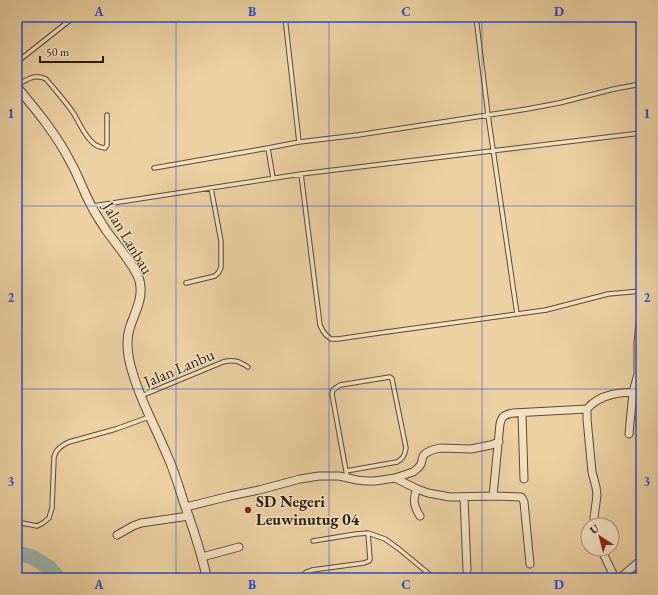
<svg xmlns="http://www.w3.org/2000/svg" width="658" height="595" font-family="'EB Garamond',serif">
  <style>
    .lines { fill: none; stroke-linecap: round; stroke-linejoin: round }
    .river { stroke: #9ab6ad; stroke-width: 15 }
    .service-casing { stroke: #5a4b36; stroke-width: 5.5 }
    .minor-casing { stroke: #5a4b36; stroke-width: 9 }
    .tertiary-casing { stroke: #5a4b36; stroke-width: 10 }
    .service { stroke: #f3e1c3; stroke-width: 3.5 }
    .minor { stroke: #f3e1c3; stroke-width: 7 }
    .tertiary { stroke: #f3e1c3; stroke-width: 8 }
    .grid { fill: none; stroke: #1d4ed8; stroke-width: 1; stroke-opacity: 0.55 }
    .poi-dot { fill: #8f2418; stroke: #f3e1c3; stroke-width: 1.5 }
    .labels { text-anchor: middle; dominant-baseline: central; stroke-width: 3; stroke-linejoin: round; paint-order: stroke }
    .street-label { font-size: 16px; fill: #291e11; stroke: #f3e1c3 }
    .poi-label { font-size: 16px; font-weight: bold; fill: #291e11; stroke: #f3e1c3; text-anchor: start }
    .neatline { fill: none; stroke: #1d4ed8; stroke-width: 1.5 }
    .grid-label { font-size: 13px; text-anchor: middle; font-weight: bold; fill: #1d4ed8 }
  </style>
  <rect width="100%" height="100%" fill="#edd1a3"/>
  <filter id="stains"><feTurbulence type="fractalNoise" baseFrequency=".005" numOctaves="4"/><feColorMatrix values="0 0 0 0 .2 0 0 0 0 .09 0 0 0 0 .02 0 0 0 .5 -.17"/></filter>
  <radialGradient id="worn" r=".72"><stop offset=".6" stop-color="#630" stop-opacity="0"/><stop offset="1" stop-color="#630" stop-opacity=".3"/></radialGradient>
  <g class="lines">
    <path class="river" d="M17 553 32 557 50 568 58 578"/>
    <g class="service-casing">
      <path id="service" d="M285 17 299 142
        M476 17 488 115 517 314
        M17 62 74 17
        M17 85C27 80 35 73 46 79 56 91 66 102 74 114 80 124 84 135 93 143 97 147 100 147 105 148L107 145V115
        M268 148 273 178
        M154 168 268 148 299 142 358 135 527 109 559 103 614 89 641 84
        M301 174 320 325 323 331 326 335 331 339H338L372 334 546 310 608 294 641 291
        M93 206 301 174 641 133
        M186 283 215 276 219 272 221 267V241L211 188
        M141 396 223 362C233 359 239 361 248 367
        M346 471 397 462C403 459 405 455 406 448L393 384 392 379 390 377 340 385 333 390 332 394 346 471 347 477
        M17 522 37 526 43 523 49 518 52 508 54 457C56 449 61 446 69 442L116 429 149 417
        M368 533 385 539 399 549 434 578
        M302 578C303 572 308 572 312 570L364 563 369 561 370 559 368 533 356 534 313 541"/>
    </g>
    <g class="minor-casing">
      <path id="minor" d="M587 409C600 393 623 392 641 392
        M522 413 524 479
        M629 434 633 392 638 374V342L640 323
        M395 478 417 489 428 493 450 497 493 496 521 497 522 498 524 502 530 564
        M417 489C412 499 414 507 420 516
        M493 496 500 424C502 415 505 415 513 413L587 409V419L592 472 596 487 597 495 594 518 596 525
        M464 497 467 570
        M186 507 230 496 259 490 300 479 319 476H339L357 480 366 481H375L395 478 413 472 418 468 421 464 423 456 426 453 432 450 440 448 471 449 491 445 499 442
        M117 535 133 526 141 523 189 516
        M601 549 615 578
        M202 557 239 547
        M620 578 641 560"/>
    </g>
    <g class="tertiary-casing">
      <path id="tertiary" d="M17 87C37 111 57 135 71 163 79 177 84 193 92 207 96 215 101 222 106 230 115 243 138 269 140 283 143 299 135 312 130 327 125 342 128 359 133 374 141 402 156 428 167 455 174 470 179 487 184 503 193 528 201 552 207 578"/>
    </g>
    <use href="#service" class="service"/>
    <use href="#minor" class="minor"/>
    <use href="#tertiary" class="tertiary"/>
  </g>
  <path class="grid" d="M176 17V578M329 17V578M482 17V578M17 206H641M17 389H641"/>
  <circle class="poi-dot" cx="248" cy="510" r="4"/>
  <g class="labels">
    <g class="street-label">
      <text transform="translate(128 238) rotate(59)">Jalan Lanbau</text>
      <text transform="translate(179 368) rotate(-23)">Jalan Lanbu</text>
    </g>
    <g class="poi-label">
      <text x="256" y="501">SD Negeri<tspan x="256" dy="18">Leuwinutug 04</tspan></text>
    </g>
  </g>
  <rect width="658" height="595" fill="none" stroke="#edd1a3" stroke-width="44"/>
  <g transform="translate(600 537) rotate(324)"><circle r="19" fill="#f3e1c3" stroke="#a2937c"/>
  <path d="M0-3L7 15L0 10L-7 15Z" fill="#8f2418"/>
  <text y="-6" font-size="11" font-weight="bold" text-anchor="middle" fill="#291e11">U</text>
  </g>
  <path d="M40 56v6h63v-6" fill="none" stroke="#291e11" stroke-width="2"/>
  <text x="46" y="56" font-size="12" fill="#291e11" stroke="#f3e1c3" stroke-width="3" paint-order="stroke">50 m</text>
  <rect x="22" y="22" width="614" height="551" class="neatline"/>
  <g class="grid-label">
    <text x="99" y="16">A</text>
    <text x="252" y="16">B</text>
    <text x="406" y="16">C</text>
    <text x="559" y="16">D</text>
    <text x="11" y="118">1</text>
    <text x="647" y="118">1</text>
    <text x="11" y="302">2</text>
    <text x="647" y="302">2</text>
    <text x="11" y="486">3</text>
    <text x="647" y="486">3</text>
    <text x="99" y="589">A</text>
    <text x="252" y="589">B</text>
    <text x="406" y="589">C</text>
    <text x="559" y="589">D</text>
  </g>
  <rect width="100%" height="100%" filter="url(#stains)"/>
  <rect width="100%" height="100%" fill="url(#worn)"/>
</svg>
